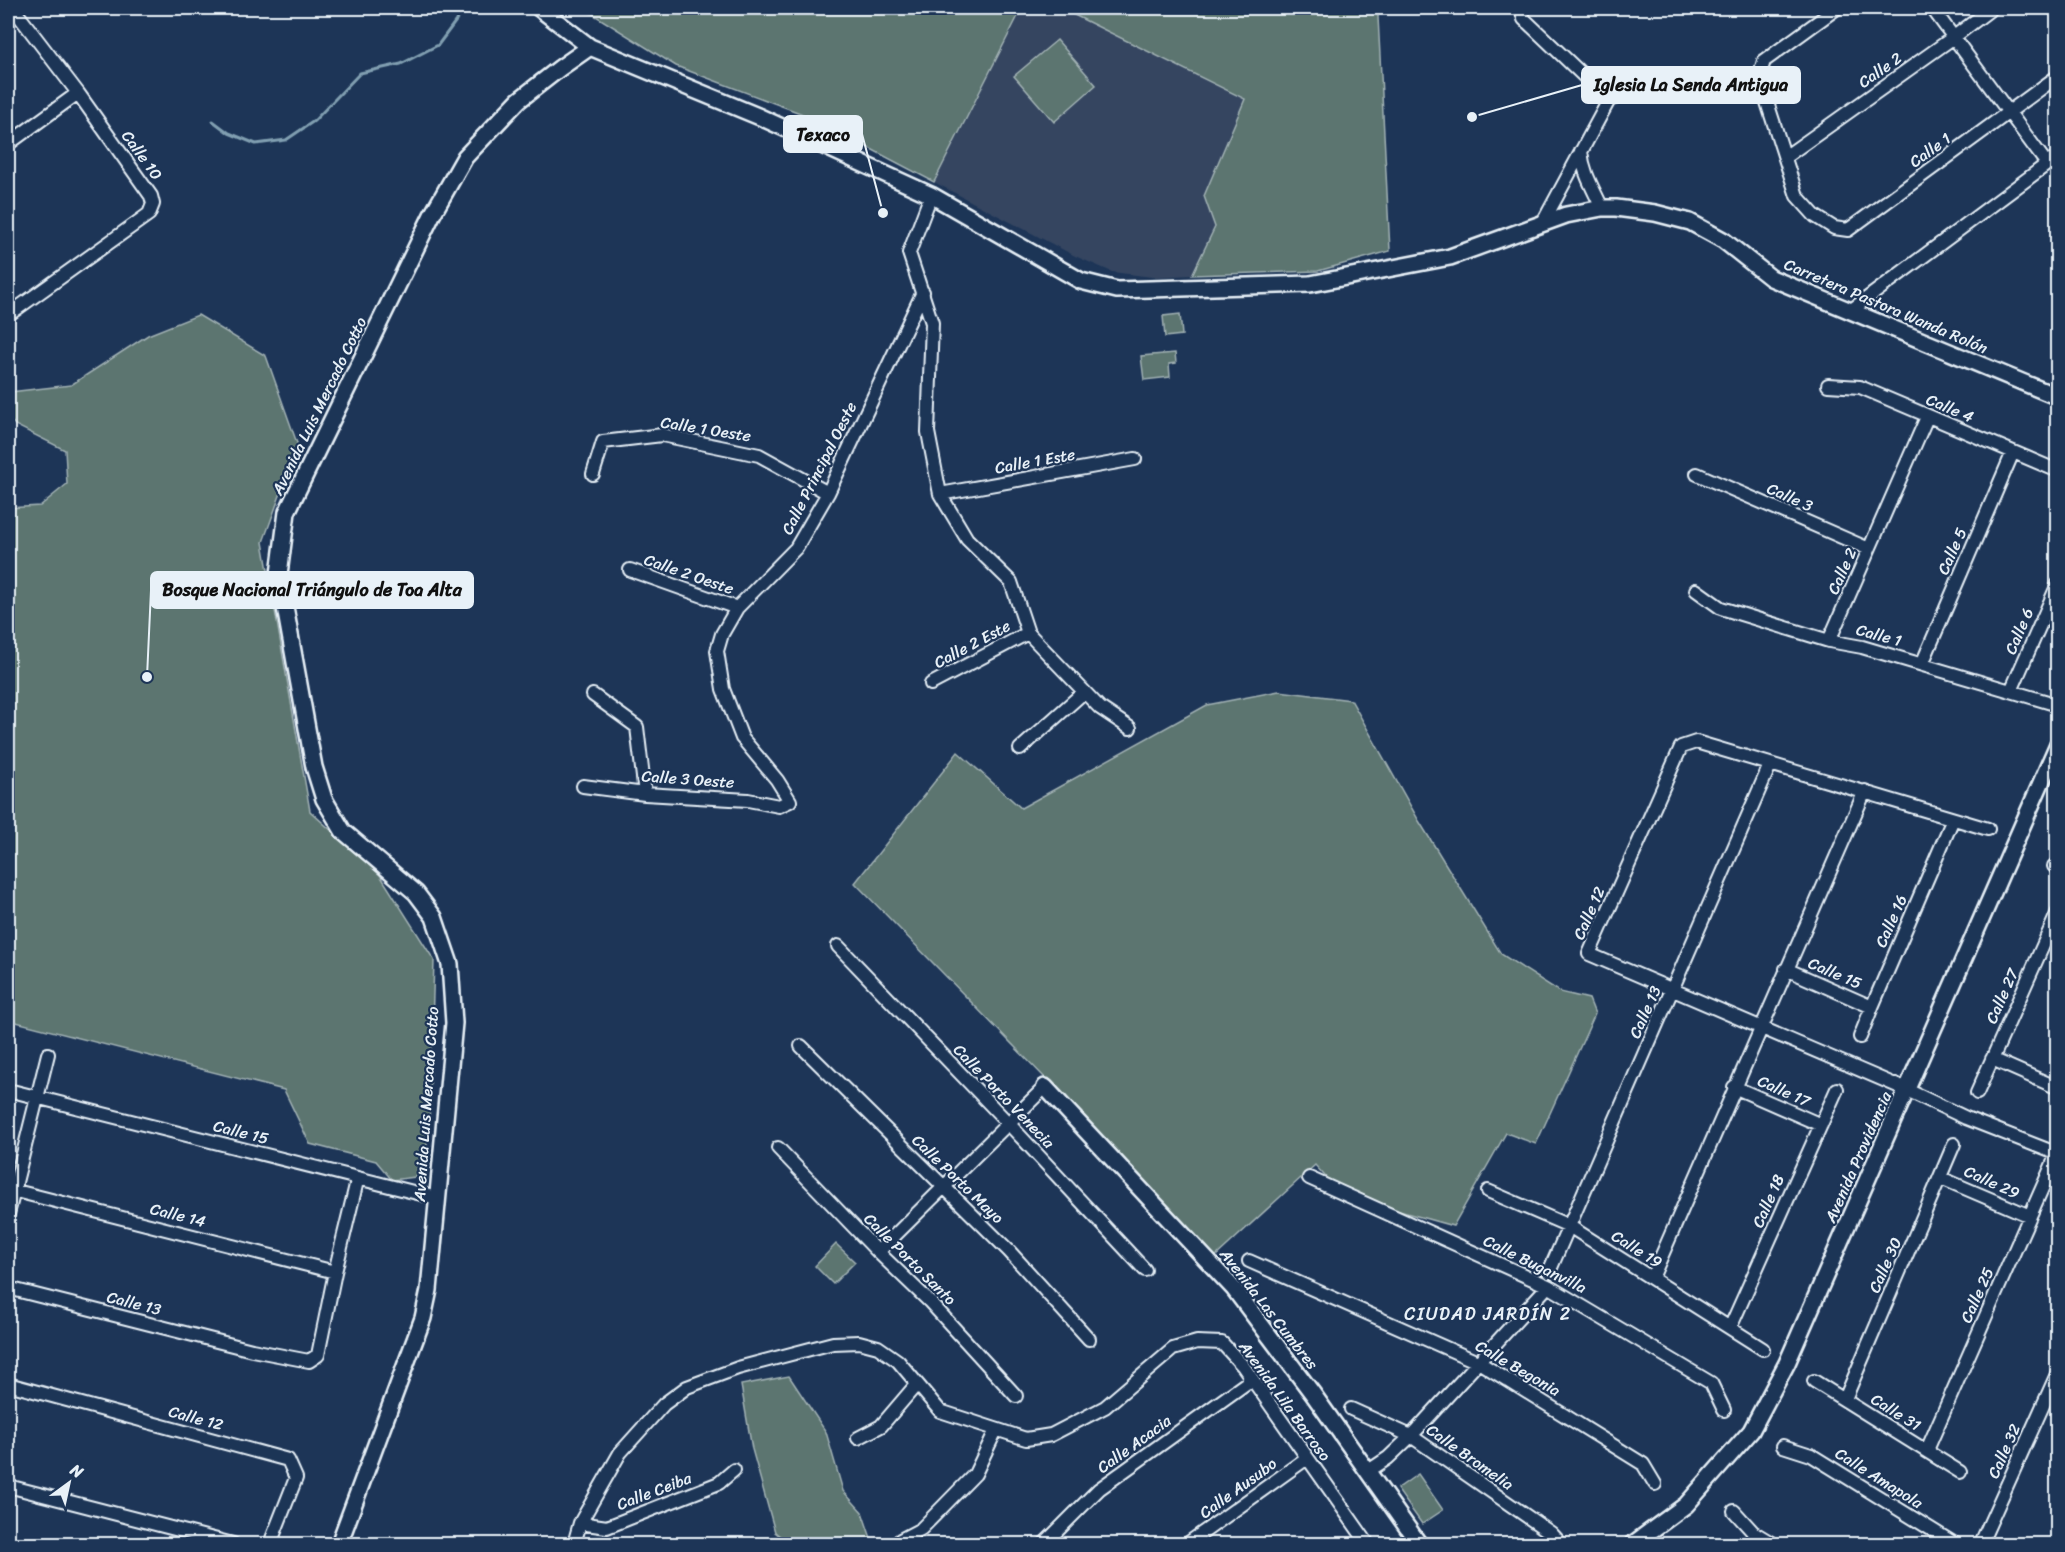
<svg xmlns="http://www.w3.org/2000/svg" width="2065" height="1552" font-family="Sriracha,sans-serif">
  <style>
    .built { fill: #344560 }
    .green { fill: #5b7470; stroke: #a2b2b4; stroke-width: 1.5 }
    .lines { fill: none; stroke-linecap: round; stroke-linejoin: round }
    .stream { stroke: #819fb1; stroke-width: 3 }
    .minor-casing { stroke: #e8f1f8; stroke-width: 16 }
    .tertiary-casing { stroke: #e8f1f8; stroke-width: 20 }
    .minor { stroke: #1d3557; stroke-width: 12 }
    .tertiary { stroke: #1d3557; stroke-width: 15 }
    .labels { text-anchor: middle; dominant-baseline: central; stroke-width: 4.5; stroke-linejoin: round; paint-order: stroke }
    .street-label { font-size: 16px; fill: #e8f1f8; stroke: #1d3557 }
    .neighbourhood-label { font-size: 18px; letter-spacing: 1.5px; fill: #e8f1f8; stroke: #1d3557 }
    .leader { fill: none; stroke: #e8f1f8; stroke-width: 2 }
    .callout-dot { fill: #e8f1f8; stroke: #1d3557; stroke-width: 2 }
    .callout { fill: #e8f1f8; stroke: #e8f1f8; stroke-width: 2 }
    .callout-label { font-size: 18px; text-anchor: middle; font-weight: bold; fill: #111 }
  </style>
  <rect width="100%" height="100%" fill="#1d3557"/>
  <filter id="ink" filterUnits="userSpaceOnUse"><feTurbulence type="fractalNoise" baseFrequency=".0167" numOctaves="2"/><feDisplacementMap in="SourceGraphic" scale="12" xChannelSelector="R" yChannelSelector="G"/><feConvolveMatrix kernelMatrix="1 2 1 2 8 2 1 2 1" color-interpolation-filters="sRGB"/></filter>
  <g filter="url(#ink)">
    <path class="built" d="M1022 8H1060L1245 99 1204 196 1215 227 1192 275 1152 277 1112 272 1075 256 934 182Z"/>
    <path class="green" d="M583 8H1022L934 182 808 116 676 66Z
      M1060 8H1379L1378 17 1390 251 1318 271 1192 275 1215 227 1204 196 1245 99Z
      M1057 40 1096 85 1054 122 1014 76Z
      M1180 314 1182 335 1165 337 1163 316Z
      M198 315 266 356 298 446 263 542 310 811 380 875 434 960 429 1127 423 1176 392 1180 376 1161 310 1144 284 1090 8 1020V508L40 506 67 484 65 450 15 425 8 417V395L10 392 71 385 148 335Z
      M1175 353 1176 363 1169 364 1170 377 1144 380 1141 356Z
      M1279 691 1351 700 1419 821 1501 954 1560 992 1589 999 1595 1014 1536 1144 1506 1133 1453 1226 1342 1195 1315 1165 1215 1257 1049 1082 855 883 958 752 1021 808 1207 705Z
      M836 1244 855 1262 833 1284 815 1266Z
      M789 1376 826 1432 843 1491 862 1512 873 1544H790L775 1532 752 1449 741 1385Z
      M1418 1474 1443 1510 1422 1524 1397 1489Z"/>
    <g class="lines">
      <path class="stream" d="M213 121 229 133 256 144 286 140 314 121 360 73 401 64 438 45 464 10 468 8"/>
      <g class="minor-casing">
        <path id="minor" d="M1521 8 1524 19 1609 100
          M1837 8 1764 61 1759 77 1797 196 1815 216 1834 228 1848 230 2058 76
          M1932 8 2047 164
          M8 144 78 93
          M1581 151C1583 173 1593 188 1602 208
          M1785 157 1954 37 1992 8
          M931 195 909 253 932 323 928 432 940 494 967 539 1011 582 1028 633 1100 708 1130 728
          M1542 224 1609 100C1633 91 1644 86 1670 94
          M1850 311 2058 156
          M8 315 149 214 153 204 151 196 78 93 13 8
          M1828 385 1860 387 2058 471
          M593 474 603 442 662 435 759 455 828 493
          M1697 474 1869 549
          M940 494 1135 459
          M630 570 737 608
          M1696 590 1721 608 1829 641 1862 647 2058 705
          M1829 641 1927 417
          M1922 664 2013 452
          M931 684 1028 633
          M2011 691 2058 584
          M593 695 637 727 645 794
          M1020 749 1084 692
          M583 786 645 794 748 800 779 806 790 801 777 780 742 738 723 689 717 651 722 634 737 608 796 548 828 493 923 292
          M1988 829 1696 742 1681 747 1589 954 1907 1090 1966 1118 2058 1154
          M2054 866 2058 869
          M838 946 1008 1123 1145 1270
          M1786 969 1872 1007
          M1860 1037 1872 1007 1953 819
          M801 1046 1009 1251 1089 1339
          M1992 1059 2058 1088
          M1734 1087 1821 1125
          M8 1090 437 1198
          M1977 1093 2058 912
          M778 1148 878 1252 930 1302 1016 1396
          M1309 1178 1548 1286 1711 1383 1724 1410
          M1941 1178 2030 1216
          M8 1189 335 1272
          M1488 1191 1569 1226 1763 1349
          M8 1214 48 1054
          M878 1252 1045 1087
          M1249 1261 1480 1363 1643 1464 1655 1484
          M1549 1272 1770 765
          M1652 1278 1865 791
          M8 1288 252 1350 309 1361 318 1355 335 1272 357 1181 356 1178
          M1730 1328 1837 1089
          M1814 1381 1960 1472
          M8 1384 288 1460 296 1478 270 1544
          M1845 1399 1954 1144
          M1351 1409 1411 1436 1551 1533 1561 1544
          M858 1438 881 1426 916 1385
          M1783 1446 1811 1455 1955 1544
          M1927 1450 2058 1152
          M1367 1472 1388 1458 1411 1436 1548 1286
          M8 1486 233 1544
          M1734 1511 1753 1532 1773 1544
          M580 1523 607 1527 719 1483 734 1470
          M900 1540 921 1529 975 1474 996 1430
          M1981 1543 2058 1372
          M574 1544 580 1523 620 1453 664 1404 687 1387 738 1368 833 1343 859 1342 878 1347 898 1361 940 1411 1026 1439 1051 1435 1105 1407 1173 1349 1197 1342 1222 1343 1243 1366 1368 1544
          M1044 1544 1099 1489 1252 1379
          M1187 1544 1307 1458"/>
      </g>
      <g class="tertiary-casing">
        <path id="tertiary" d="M539 8 590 47 760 117 931 195 1081 281 1117 290 1310 284 1450 257 1566 215 1602 208H1616L1655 213 1690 222 1723 240 1771 278 2058 397
          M1045 1087 1234 1289 1313 1394 1419 1544
          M339 1544 423 1318 429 1290 454 1023 450 964 434 917 416 893 343 831 324 799 314 767 279 574 287 512 432 215 465 157 519 100 560 68 590 47
          M1633 1544 1686 1505 1751 1431 1787 1363 2058 744"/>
      </g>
      <use href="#minor" class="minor"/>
      <use href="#tertiary" class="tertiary"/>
    </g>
  </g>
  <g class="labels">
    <g class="street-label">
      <text transform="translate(1880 70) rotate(-35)">Calle 2</text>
      <text transform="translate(1930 150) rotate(-36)">Calle 1</text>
      <text transform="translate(142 155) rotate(54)">Calle 10</text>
      <text transform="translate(1886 306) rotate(23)">Carretera Pastora Wanda Rolón</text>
      <text transform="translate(319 406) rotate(-64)">Avenida Luis Mercado Cotto</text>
      <text transform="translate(1950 408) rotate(23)">Calle 4</text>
      <text transform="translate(706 429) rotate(9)">Calle 1 Oeste</text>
      <text transform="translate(1035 461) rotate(-10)">Calle 1 Este</text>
      <text transform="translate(819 468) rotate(-63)">Calle Principal Oeste</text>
      <text transform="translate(1790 497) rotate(24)">Calle 3</text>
      <text transform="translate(1952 551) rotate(-66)">Calle 5</text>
      <text transform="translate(1842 571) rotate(-66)">Calle 2</text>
      <text transform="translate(689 574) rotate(19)">Calle 2 Oeste</text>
      <text transform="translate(2019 631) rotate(-67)">Calle 6</text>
      <text transform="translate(1879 635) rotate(15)">Calle 1</text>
      <text transform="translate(972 644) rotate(-28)">Calle 2 Este</text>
      <text transform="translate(688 779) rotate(4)">Calle 3 Oeste</text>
      <text transform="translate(1589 913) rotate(-66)">Calle 12</text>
      <text transform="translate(1891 921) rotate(-66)">Calle 16</text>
      <text transform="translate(1835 973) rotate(23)">Calle 15</text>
      <text transform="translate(2002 996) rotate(-66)">Calle 27</text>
      <text transform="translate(1645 1012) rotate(-66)">Calle 13</text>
      <text transform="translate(1784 1091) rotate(24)">Calle 17</text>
      <text transform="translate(1004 1096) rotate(46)">Calle Porto Venecia</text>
      <text transform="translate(426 1104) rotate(-86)">Avenida Luis Mercado Cotto</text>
      <text transform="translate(241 1132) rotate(14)">Calle 15</text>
      <text transform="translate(1858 1157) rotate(-66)">Avenida Providencia</text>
      <text transform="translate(958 1179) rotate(44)">Calle Porto Mayo</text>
      <text transform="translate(1992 1182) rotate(24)">Calle 29</text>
      <text transform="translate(1768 1201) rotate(-66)">Calle 18</text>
      <text transform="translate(178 1215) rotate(14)">Calle 14</text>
      <text transform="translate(1637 1249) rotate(32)">Calle 19</text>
      <text transform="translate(910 1259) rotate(45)">Calle Porto Santo</text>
      <text transform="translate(1535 1264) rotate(26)">Calle Buganvilla</text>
      <text transform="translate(1885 1265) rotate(-66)">Calle 30</text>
      <text transform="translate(1977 1295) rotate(-66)">Calle 25</text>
      <text transform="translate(134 1303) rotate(14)">Calle 13</text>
      <text transform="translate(1269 1309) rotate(52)">Avenida Las Cumbres</text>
      <text transform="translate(1518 1368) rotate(30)">Calle Begonia</text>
      <text transform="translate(1285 1401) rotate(54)">Avenida Lila Barroso</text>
      <text transform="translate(1896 1412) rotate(32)">Calle 31</text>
      <text transform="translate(196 1418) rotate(15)">Calle 12</text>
      <text transform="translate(1134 1444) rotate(-36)">Calle Acacia</text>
      <text transform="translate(2004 1451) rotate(-66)">Calle 32</text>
      <text transform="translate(1470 1457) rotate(35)">Calle Bromelia</text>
      <text transform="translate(1879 1478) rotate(32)">Calle Amapola</text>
      <text transform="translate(1238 1488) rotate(-36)">Calle Ausubo</text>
      <text transform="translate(654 1491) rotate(-21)">Calle Ceiba</text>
    </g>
    <g class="neighbourhood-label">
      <text x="1488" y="1314">CIUDAD JARDÍN 2</text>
    </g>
  </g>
  <path class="leader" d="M1472 117L1582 85M883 213L862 134M147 677L151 590"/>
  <g class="callout-dot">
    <circle cx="1472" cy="117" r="6"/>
    <circle cx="883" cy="213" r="6"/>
    <circle cx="147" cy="677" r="6"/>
  </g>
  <g class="callout">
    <rect x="1582" y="67" width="218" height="36" rx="6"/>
    <rect x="784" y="116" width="78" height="36" rx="6"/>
    <rect x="151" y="572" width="322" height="36" rx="6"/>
  </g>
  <g class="callout-label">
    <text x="1691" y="91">Iglesia La Senda Antigua</text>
    <text x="823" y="141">Texaco</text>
    <text x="312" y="596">Bosque Nacional Triángulo de Toa Alta</text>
  </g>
  <rect width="2065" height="1552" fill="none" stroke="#1d3557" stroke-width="30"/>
  <rect x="15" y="15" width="2035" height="1522" fill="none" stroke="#e8f1f8" stroke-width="2" filter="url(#ink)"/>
  <g transform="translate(69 1483) rotate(33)" stroke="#1d3557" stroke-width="4.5" paint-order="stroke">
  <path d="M0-4.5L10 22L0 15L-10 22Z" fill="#e8f1f8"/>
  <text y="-9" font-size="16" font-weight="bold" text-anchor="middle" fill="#e8f1f8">N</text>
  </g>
</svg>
